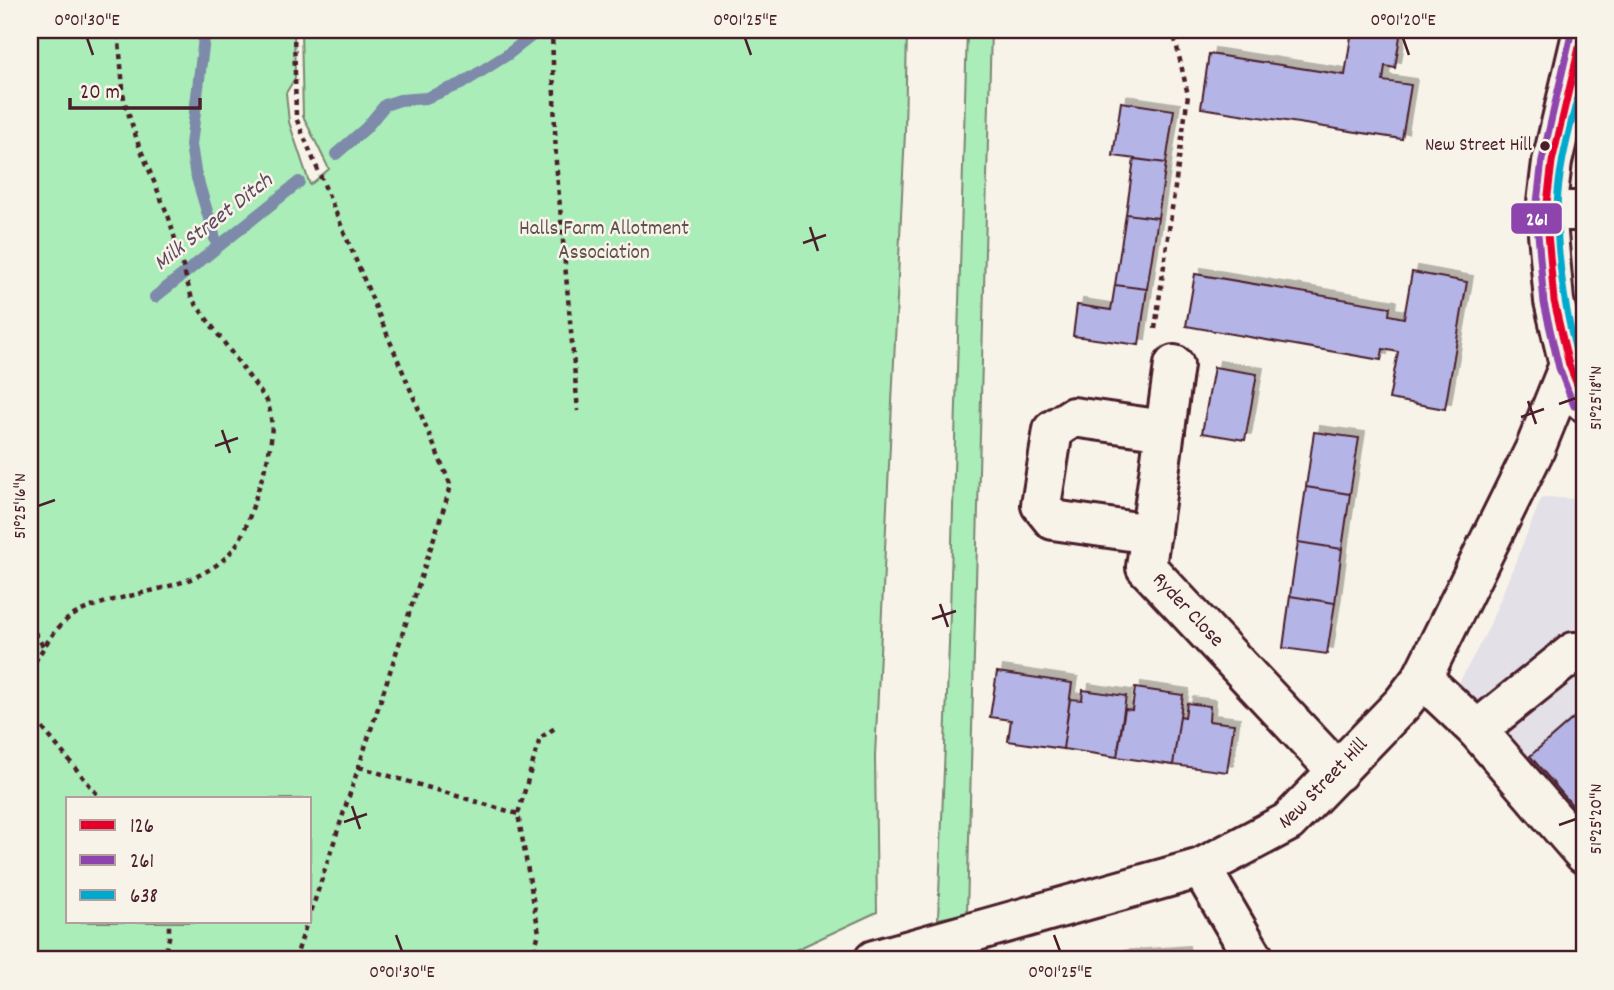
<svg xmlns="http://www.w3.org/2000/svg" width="1614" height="990" font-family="Dekko,sans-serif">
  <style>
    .built { fill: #e3e0e7 }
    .green { fill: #aaedb8; stroke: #7a8672; stroke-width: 2; fill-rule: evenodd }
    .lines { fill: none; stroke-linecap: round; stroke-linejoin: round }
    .stream { stroke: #7e8aa9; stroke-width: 12 }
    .building { fill: #b4b5e6; stroke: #4a1f2b; stroke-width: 2; filter: url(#shadow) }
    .minor-casing { stroke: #4a1f2b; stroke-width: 44 }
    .major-casing { stroke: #4a1f2b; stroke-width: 44 }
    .path { stroke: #4a1f2b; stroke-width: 4.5; stroke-dasharray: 5 5; stroke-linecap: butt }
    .minor { stroke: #f7f3e8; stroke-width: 38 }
    .major { stroke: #f7f3e8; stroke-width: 38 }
    .bus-1-casing { stroke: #f7f3e8; stroke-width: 12 }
    .bus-2-casing { stroke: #f7f3e8; stroke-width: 12 }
    .bus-3-casing { stroke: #f7f3e8; stroke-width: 12 }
    .bus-1 { stroke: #e4002b; stroke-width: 7 }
    .bus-2 { stroke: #8e44ad; stroke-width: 7 }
    .bus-3 { stroke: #00a9ce; stroke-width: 7 }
    .ticks { fill: none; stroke: #4a1f2b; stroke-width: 2.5 }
    .bus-dot { fill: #4a1f2b; stroke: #f7f3e8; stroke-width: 2.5 }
    .labels { text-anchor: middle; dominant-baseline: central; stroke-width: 5; stroke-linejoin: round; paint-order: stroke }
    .bus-label { font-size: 19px; fill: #4a1f2b; stroke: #f7f3e8; text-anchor: end }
    .park-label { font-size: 21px; fill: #62524e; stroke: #f7f3e8 }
    .street-label { font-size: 21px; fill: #4a1f2b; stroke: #f7f3e8 }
    .water-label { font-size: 23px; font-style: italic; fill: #604c60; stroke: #f7f3e8 }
    .line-badge { stroke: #f7f3e8; stroke-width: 2.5 }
    .badge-label { font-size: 19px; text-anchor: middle; font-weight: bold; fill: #fff }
    .neatline { fill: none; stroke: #4a1f2b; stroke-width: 2.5 }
    .ticks-label { font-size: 18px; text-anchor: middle; fill: #4a1f2b }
  </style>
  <defs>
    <filter id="shadow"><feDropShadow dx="6" dy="-6" stdDeviation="0" flood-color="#0004"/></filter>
  </defs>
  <rect width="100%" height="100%" fill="#f7f3e8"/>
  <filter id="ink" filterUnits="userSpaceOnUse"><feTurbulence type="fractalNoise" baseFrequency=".0143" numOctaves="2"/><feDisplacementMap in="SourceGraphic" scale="14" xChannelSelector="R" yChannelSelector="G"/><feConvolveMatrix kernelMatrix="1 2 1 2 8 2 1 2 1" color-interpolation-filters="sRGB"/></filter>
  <g filter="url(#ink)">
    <path class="built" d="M1542 497 1577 499 1584 508V872L1444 711 1488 629Z"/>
    <path class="green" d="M30 30H294L295 78 286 93 289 122 310 185 329 169 303 116 301 30H907L905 133 875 756 877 912 774 960H30ZM68 799H310V922H68Z
      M967 30H991L967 913 938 919 949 644Z"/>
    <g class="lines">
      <path class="stream" d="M205 30 191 145 195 171 217 245
        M336 154 366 128 385 105 400 100 426 98 461 84 507 55 539 30
        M155 297 299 182"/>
    </g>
    <path class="building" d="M1352 30H1401L1395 68 1385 66 1383 81 1411 85 1402 139 1201 108 1209 54 1345 75Z
      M1121 102 1174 110 1166 163 1113 156Z
      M1134 159 1166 163 1158 218 1126 214Z
      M1126 214 1158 218 1147 289 1115 285Z
      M1412 272 1467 282 1445 409 1389 399 1398 352 1383 349 1381 360 1186 326 1195 274 1390 307 1389 315 1404 318Z
      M1115 285 1147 289 1139 345 1073 336 1077 305 1111 310Z
      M1214 367 1257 374 1245 440 1202 433Z
      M1314 432 1359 438 1350 494 1306 487Z
      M1306 487 1350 494 1342 549 1298 542Z
      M1298 542 1342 549 1335 603 1290 596Z
      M1290 596 1335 603 1327 654 1283 648Z
      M997 672 1072 683 1063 749 1008 741 1011 720 990 717Z
      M1135 688 1183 695 1173 765 1117 757 1125 709 1132 710Z
      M1083 690 1126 696 1117 757 1063 749 1070 699 1082 700Z
      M1187 703 1210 706 1209 721 1234 724 1227 772 1173 765 1180 716 1185 717Z
      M1584 709V819L1530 756Z
      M1183 952 1184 960H1115V957Z"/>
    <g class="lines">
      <g class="minor-casing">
        <g id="minor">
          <path d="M1546 211H1584"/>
          <path id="s1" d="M1174 365 1146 567 1338 772"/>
          <path d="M1151 534 1053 520 1041 505 1053 430 1073 417 1165 430"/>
          <path d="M1584 652H1574L1477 730 1584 854"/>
          <path d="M1422 678 1477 730"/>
          <path d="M1201 868 1255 960"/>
          <path id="s2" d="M874 960 1201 868 1288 822 1402 704 1422 678 1535 449 1569 365"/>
        </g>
      </g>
      <g class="major-casing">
        <path id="major" d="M1583 30 1552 162 1546 211 1554 301 1569 365 1584 402"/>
      </g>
      <path class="path" d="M294 30 296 118 451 486 310 915
        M552 30 556 162 578 411
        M1155 329 1188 95 1173 30
        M30 624 44 648
        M30 670C40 654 50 635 64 622 73 614 85 609 97 605 143 589 207 588 237 544 248 527 253 504 260 484 269 456 277 430 267 401L192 299 169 218 138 143 124 100 118 30
        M30 713 101 799
        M359 767 518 814
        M163 960 169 938V922
        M295 960 307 922
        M531 960 539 933 518 814 540 738 555 728"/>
      <use href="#minor" class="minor"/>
      <use href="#major" class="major"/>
      <g class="bus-1-casing">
        <path id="bus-1" d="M1583 30 1552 162 1546 211 1554 301 1569 365 1584 402"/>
      </g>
      <g class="bus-2-casing">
        <path id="bus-2" d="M1572 30 1542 160 1536 211 1544 303 1559 368 1574 406"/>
      </g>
      <g class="bus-3-casing">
        <path id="bus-3" d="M1584 71C1574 116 1557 165 1557 212 1557 259 1567 331 1584 375"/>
      </g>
      <use href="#bus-1" class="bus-1"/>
      <use href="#bus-2" class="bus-2"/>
      <use href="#bus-3" class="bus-3"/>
    </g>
  </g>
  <path class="ticks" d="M87 38 93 55M745 38 751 55M1403 38 1409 55M810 227 818 251M803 243 826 235M1528 401 1536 424M1559 404 1576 398M1521 417 1544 409M222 430 230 453M215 446 238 438M38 506 55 500M940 604 948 627M932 619 956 611M352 806 360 829M344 822 367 814M1559 825 1576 819M396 935 402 951M1054 935 1060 951"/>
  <circle class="bus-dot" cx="1545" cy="146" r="6"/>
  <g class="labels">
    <g class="bus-label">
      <text x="1532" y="146">New Street Hill</text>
    </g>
    <g class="park-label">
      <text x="604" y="230">Halls Farm Allotment<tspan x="604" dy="24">Association</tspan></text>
    </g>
    <g class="street-label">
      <text stroke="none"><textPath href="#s1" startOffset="264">Ryder Close</textPath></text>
      <text stroke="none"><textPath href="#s2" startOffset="490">New Street Hill</textPath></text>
    </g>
    <g class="water-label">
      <text transform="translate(214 223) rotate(-38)">Milk Street Ditch</text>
    </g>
  </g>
  <rect class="line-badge" x="1510" y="202" width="53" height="33" rx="7" fill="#8e44ad"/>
  <g class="badge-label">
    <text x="1537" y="225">261</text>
  </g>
  <rect width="1614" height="990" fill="none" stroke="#f7f3e8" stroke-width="77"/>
  <rect x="66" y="797" width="245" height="126" fill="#f7f3e8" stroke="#b29e9c" stroke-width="2"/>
  <rect x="80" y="820" width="35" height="10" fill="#e4002b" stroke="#b29e9c" stroke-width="2"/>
  <text x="130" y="832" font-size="21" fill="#4a1f2b">126</text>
  <rect x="80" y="855" width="35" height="10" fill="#8e44ad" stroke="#b29e9c" stroke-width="2"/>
  <text x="130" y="867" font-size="21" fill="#4a1f2b">261</text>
  <rect x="80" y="890" width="35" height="10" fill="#00a9ce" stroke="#b29e9c" stroke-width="2"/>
  <text x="130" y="902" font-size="21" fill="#4a1f2b">638</text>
  <path d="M70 98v10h130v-10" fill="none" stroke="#4a1f2b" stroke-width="3.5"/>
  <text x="80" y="98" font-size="21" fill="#4a1f2b" stroke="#f7f3e8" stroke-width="5" paint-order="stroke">20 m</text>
  <rect x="38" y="38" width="1538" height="913" class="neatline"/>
  <g class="ticks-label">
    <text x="87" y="25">0°01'30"E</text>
    <text x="745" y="25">0°01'25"E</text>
    <text x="1403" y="25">0°01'20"E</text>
    <text transform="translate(1595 398) rotate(-90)" y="6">51°25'18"N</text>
    <text transform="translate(19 506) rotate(-90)" y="6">51°25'16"N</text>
    <text transform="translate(1595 819) rotate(-90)" y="6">51°25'20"N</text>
    <text x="402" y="977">0°01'30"E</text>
    <text x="1060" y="977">0°01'25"E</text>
  </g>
</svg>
